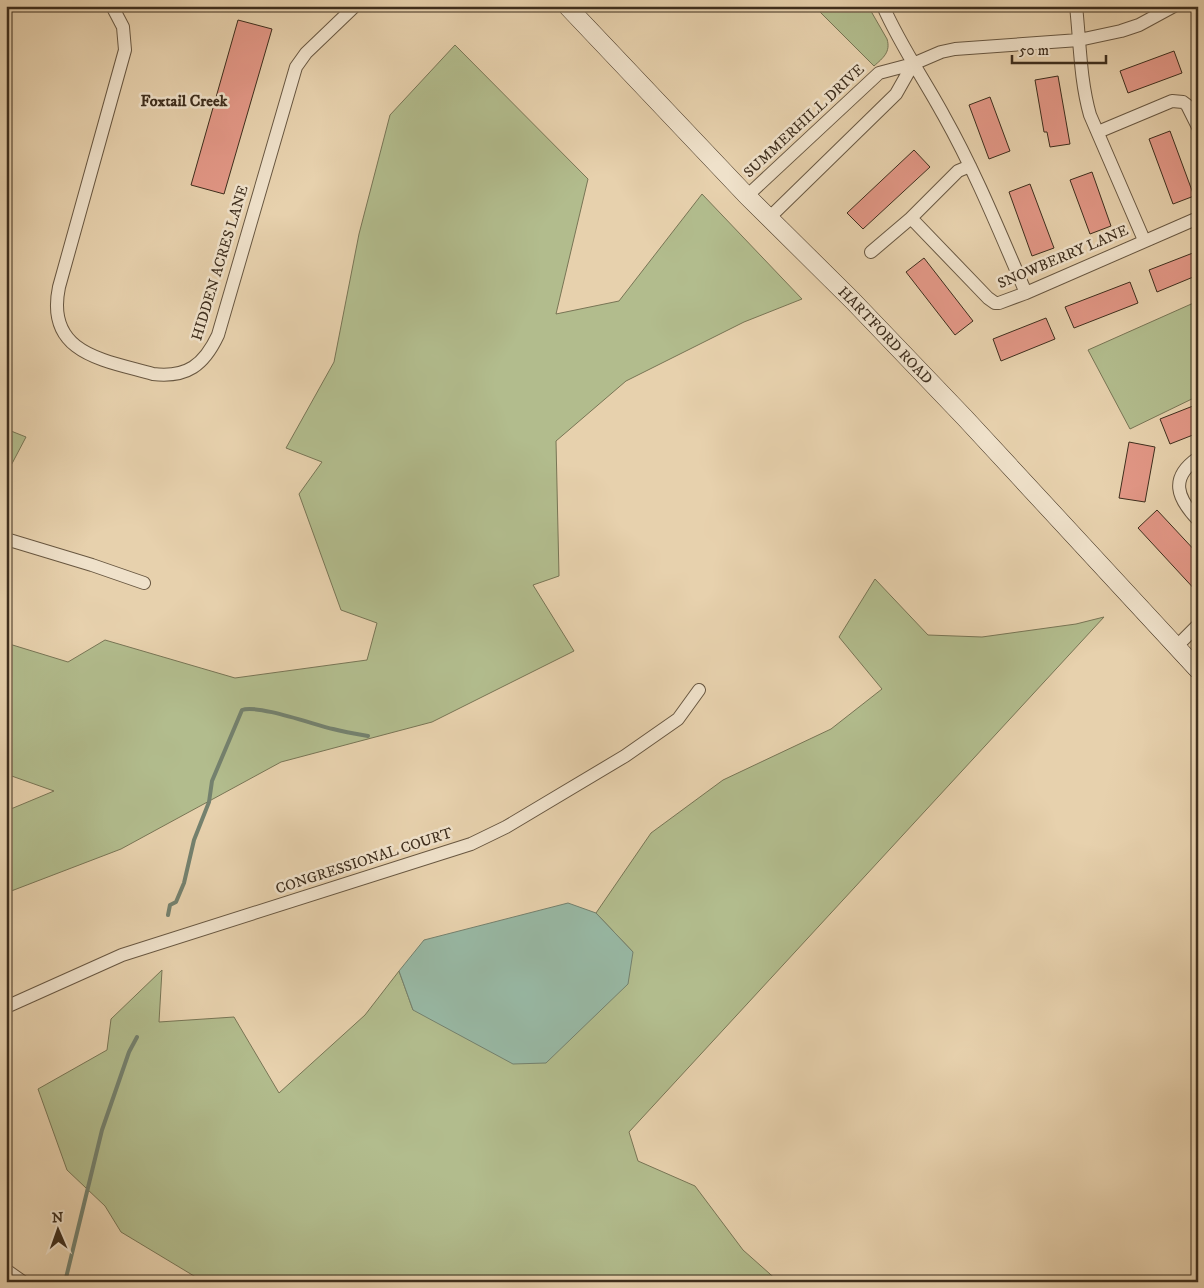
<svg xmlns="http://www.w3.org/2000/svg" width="1204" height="1288" font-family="'IM FELL DW Pica',serif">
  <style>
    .green { fill: #b2bc8d; stroke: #787555 }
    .water { fill: #98b8a4; stroke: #74816e }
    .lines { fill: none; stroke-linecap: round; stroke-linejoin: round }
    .stream { stroke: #74816e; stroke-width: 4 }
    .building { fill: #e29786; stroke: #3e2e1d }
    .minor-casing { stroke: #685741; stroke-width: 14 }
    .secondary-casing { stroke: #3e2e1d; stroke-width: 19 }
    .minor { stroke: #efe1ca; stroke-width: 12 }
    .secondary { stroke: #efe1ca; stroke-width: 18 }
    .labels { text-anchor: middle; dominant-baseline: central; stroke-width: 5; stroke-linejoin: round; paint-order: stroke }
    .street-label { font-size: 15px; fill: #3e2e1d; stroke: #efe1ca }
    .neighbourhood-label { font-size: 16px; font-weight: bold; fill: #3e2e1d; stroke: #efe1ca }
  </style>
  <rect width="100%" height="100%" fill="#e7d1ad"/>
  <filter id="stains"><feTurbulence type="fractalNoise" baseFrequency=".004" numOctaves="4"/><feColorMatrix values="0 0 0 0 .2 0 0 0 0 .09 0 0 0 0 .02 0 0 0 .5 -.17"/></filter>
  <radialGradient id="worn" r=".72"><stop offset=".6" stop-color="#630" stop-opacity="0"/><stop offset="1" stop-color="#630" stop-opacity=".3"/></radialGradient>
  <path class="green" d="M814 6H868L887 39C891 52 883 58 874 66Z
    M455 45 588 179 556 314 619 301 702 194 802 299 744 322 626 381 556 441 559 576 533 585 574 651 432 722 281 762 121 849 6 893V811L54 791 6 774V643L68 662 105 640 235 678 367 660 377 623 341 610 299 494 322 462 286 448 334 362 359 234 390 115Z
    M1198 301V396L1130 429 1088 350Z
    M6 429 26 437 6 475Z
    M875 579 928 635 982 637 1076 624 1104 617 629 1132 638 1161 695 1186 743 1250 779 1282H204L121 1232 105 1206 67 1170 38 1089 107 1050 111 1019 162 970 159 1022 234 1017 279 1093 365 1015 399 971 413 1010 633 952 596 913 651 833 723 780 831 729 882 689 839 637Z"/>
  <path class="water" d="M568 903 596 913 633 952 628 984 546 1063 513 1064 413 1010 399 971 424 940Z"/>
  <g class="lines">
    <path class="stream" d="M168 915 170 905 176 902 184 883 194 840 209 802 212 781 242 710C257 704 315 725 333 729 344 732 356 734 368 736
      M65 1282 102 1130 129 1052 137 1037"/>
  </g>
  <path class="building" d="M238 20 272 29 224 194 191 185Z
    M1174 51 1182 73 1128 93 1120 71Z
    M1058 76 1070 144 1050 147 1047 132H1044L1035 80Z
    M990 97 1010 151 989 159 969 105Z
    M1170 131 1194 196 1173 204 1149 139Z
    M914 150 930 167 863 229 847 213Z
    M1092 172 1111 226 1090 234 1070 180Z
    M1030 184 1054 248 1032 256 1009 192Z
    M1198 251V275L1157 292 1149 270Z
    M924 258 973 321 955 335 906 272Z
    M1130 282 1138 303 1074 328 1065 307Z
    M1046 318 1055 339 1001 361 993 339Z
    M1198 404V433L1170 444 1160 419Z
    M1129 442 1155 447 1145 502 1119 498Z
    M1157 510 1198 554V593L1138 528Z"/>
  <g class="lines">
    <g class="minor-casing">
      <path id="minor" d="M112 6 123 27 125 50 59 287C45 354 104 360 153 374 187 378 204 365 218 335L296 67 306 53 355 6
        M883 6C900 45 924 79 944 116 976 173 1000 233 1026 293
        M1076 6C1080 42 1080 80 1090 115L1144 240
        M1098 132 1172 101 1183 102 1187 105 1198 127
        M747 196 879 73 913 64 941 52 955 49 1079 40 1121 31 1139 25 1174 6
        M769 218 896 94 913 64
        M911 218 988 298 995 303H999L1026 293 1198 218
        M871 252 911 218 958 171 970 166
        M1198 458C1169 478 1177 498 1198 520
        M6 539 92 565 144 583
        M1176 647 1198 625
        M6 1007 122 955 471 844 506 827 625 756 678 719 699 690
        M6 1270 23 1282"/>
    </g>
    <g class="secondary-casing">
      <g id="secondary">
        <path id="s1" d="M567 6 747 196 853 301 965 418 1198 670"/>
      </g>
    </g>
    <use href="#minor" class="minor"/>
    <use href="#secondary" class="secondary"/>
  </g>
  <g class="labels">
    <g class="street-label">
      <text transform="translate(804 121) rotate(-43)">SUMMERHILL DRIVE</text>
      <text transform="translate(1063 257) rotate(-23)">SNOWBERRY LANE</text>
      <text transform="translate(220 263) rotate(-73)">HIDDEN ACRES LANE</text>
      <text stroke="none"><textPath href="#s1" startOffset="458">HARTFORD ROAD</textPath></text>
      <text transform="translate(364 861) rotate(-18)">CONGRESSIONAL COURT</text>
    </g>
    <g class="neighbourhood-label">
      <text x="184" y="101">Foxtail Creek</text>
    </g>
  </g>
  <rect width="1204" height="1288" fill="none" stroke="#e7d1ad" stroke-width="25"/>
  <rect x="8" y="8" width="1189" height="1273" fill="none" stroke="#3e2e1d" stroke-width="2.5"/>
  <rect x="12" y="12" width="1179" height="1263" fill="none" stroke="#3e2e1d"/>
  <g transform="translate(58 1230) rotate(358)" stroke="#efe1ca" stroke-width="4" paint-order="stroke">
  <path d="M0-4L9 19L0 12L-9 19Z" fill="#3e2e1d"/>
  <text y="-8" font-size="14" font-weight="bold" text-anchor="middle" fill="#3e2e1d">N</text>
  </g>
  <path d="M1012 55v8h94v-8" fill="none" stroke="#3e2e1d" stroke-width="2.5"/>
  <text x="1019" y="55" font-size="15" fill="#3e2e1d" stroke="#efe1ca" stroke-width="4" paint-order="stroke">50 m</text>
  <rect width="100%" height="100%" filter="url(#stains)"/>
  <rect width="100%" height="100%" fill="url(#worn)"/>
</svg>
